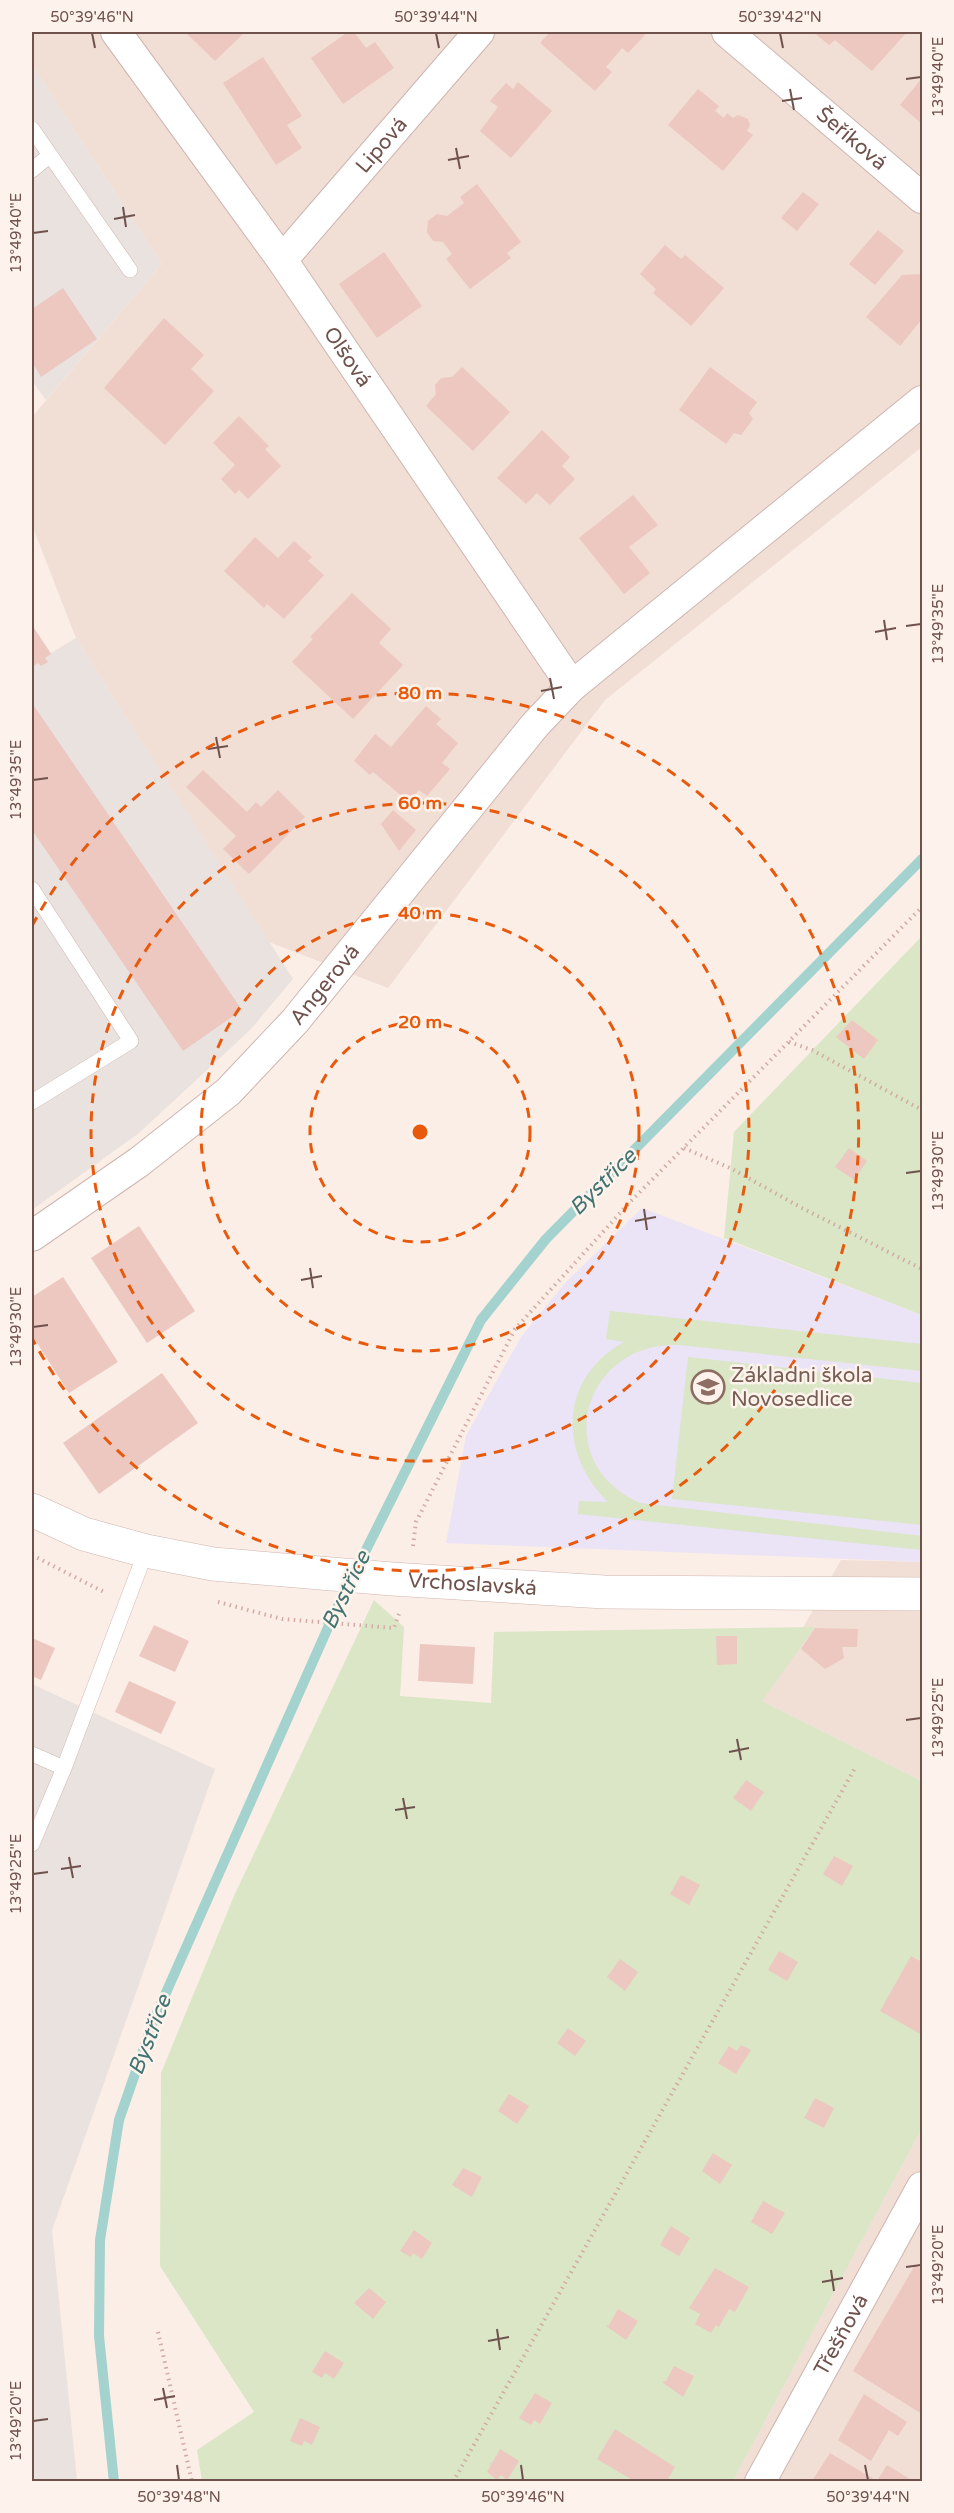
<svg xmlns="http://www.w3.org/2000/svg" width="954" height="2513" font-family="'Varela Round',sans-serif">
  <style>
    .residential { fill: #f1ded5 }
    .industrial { fill: #eae2df }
    .education { fill: #ebe3f6 }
    .green { fill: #dae6c6 }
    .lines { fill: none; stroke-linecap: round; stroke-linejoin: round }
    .stream { stroke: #a4d2cf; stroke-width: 10 }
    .building { fill: #ecc8c0 }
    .lane-casing { stroke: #cdb6b0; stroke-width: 16 }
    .street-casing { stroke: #cdb6b0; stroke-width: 32 }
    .secondary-casing { stroke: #cfb5ae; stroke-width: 34 }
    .path { stroke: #d1aca4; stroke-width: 4; stroke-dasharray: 1.5 4.5; stroke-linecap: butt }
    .lane { stroke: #fff; stroke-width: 15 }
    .street { stroke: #fff; stroke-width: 30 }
    .secondary { stroke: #fff; stroke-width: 33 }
    .ticks { fill: none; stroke: #70524d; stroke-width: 2 }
    .ring { fill: none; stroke: #e8590c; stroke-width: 3; stroke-dasharray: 10 8 }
    .labels { text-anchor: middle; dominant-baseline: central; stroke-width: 5; stroke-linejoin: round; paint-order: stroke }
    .street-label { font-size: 21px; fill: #70524d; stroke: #fdf3ec }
    .education-label { font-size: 21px; fill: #785e54; stroke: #fdf3ec; text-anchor: start }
    .water-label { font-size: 22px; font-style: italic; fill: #427472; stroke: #fdf3ec }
    .centre { fill: #e8590c; stroke: #fdf3ec; stroke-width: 3 }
    .ring-label { font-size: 18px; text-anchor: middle; font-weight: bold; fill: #e8590c; stroke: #fdf3ec; stroke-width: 5; stroke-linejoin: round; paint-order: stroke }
    .neatline { fill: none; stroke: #70524d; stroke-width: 2 }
    .ticks-label { font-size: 15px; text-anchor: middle; fill: #70524d }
  </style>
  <rect width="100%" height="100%" fill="#faeee6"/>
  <path class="residential" d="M32 32H922V447L605 700 388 988 269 942 76 638 32 525V417L162 264 32 65Z
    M841 1560 922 1562V1781L762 1701Z
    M922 2128V2481H733Z"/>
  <path class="industrial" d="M32 65 162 264 46 400 32 381Z
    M32 625 51 653 76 638 293 979 250 1030 139 1133 32 1210Z
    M32 1684 215 1769 52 2230 77 2481 32 2482Z"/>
  <path class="education" d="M642 1208 922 1315V1562L446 1543 466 1436 521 1337 565 1283Z"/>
  <path class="green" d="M922 936V1315L724 1238 734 1132Z
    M610 1311 922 1344V1371L679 1345C582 1341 549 1464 640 1503L922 1536V1550L578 1514 579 1501 608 1502C558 1453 559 1378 624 1342L606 1339Z
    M688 1357 922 1383V1525L672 1499Z
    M374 1600 404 1627 400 1696 491 1703 494 1632 815 1627 762 1701 922 1781V2128L733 2481H202L197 2450 254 2412 160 2266 161 2073 234 1896Z"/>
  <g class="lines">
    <path class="stream" d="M114 2482 99 2336 100 2240 119 2120 153 2022 334 1614 481 1320 546 1239 922 859"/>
  </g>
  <path class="building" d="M185 32H245L215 61Z
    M348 32H354L366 48 375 42 394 68 343 104 311 58Z
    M550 32H641L645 35 628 53 622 48 606 67 612 72 595 91 540 43Z
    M813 32H907L872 71 835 40 829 45Z
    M263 57 302 116 287 125 302 148 276 165 223 83Z
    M922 78V124L900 105Z
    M518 82 552 111 511 158 480 131 498 107 490 101 506 83 513 89Z
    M698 89 719 106 715 111 724 118 727 113 733 118 738 115 748 119 750 125 747 131 753 135 723 171 668 125Z
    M477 184 521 242 507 253 511 258 470 289 446 259 452 254 443 242 433 241 427 232 428 221 437 214 447 216 464 203 460 197Z
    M803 192 819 204 797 231 781 218Z
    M878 230 904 251 875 285 849 264Z
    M665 245 681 259 685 255 724 288 691 326 653 293 656 289 640 274Z
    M384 252 422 306 377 338 339 284Z
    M922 274V319L900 346 866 317 902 275Z
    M63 288 97 339 41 377 32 362V309Z
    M164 318 204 355 191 369 214 391 165 445 104 388Z
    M462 367 510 412 473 451 426 406 436 394 435 385 441 378 452 377Z
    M710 367 757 402 749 413 753 419 741 435 734 433 726 444 679 410Z
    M239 416 269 446 265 449 281 466 248 499 239 490 235 494 221 479 235 465 213 443Z
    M542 430 570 457 562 466 575 479 550 505 537 493 526 504 497 478Z
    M633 495 658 525 629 547 650 573 624 594 579 538Z
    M255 537 278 558 294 541 312 557 308 561 324 575 284 619 267 604 264 608 224 571Z
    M352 593 391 629 379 643 403 665 353 719 292 662 313 639 310 637Z
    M32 625 51 654 45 658 48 662 41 666 38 663 32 667Z
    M32 703 242 1010 183 1051 32 830Z
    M426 706 441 719 436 724 458 743 442 763 450 769 427 796 419 790 409 802 373 772 370 775 354 761 375 734 391 747Z
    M203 770 247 812 256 802 261 807 278 790 305 817 249 874 223 849 236 836 186 787Z
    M393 810 416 830 399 851 381 824Z
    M852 1020 878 1040 864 1059 836 1037Z
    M849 1148 867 1161 854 1180 835 1167Z
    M139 1226 195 1311 147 1343 91 1258Z
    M63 1277 118 1362 69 1393 32 1335V1297Z
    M162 1373 198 1423 99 1494 63 1443Z
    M154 1625 189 1641 175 1672 139 1656Z
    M815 1628 858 1629 857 1647H842L844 1658 825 1669 801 1649Z
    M716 1636H737V1664L717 1665Z
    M32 1638 55 1648 41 1680 32 1676Z
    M420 1644 475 1647 473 1684 418 1681Z
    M129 1681 176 1702 161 1734 115 1712Z
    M746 1780 764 1792 751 1811 733 1798Z
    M834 1856 853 1866 842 1886 823 1874Z
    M681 1875 700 1885 689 1905 670 1894Z
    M779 1951 798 1962 787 1981 768 1970Z
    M911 1956 922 1962V2035L880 2011Z
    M620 1959 638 1972 625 1991 607 1977Z
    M568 2028 586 2041 575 2056 557 2043Z
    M741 2045 751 2050 736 2074 718 2063 729 2046 737 2051Z
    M509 2094 529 2106 517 2124 498 2111Z
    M815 2098 834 2108 824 2128 804 2118Z
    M713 2153 732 2165 720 2184 702 2171Z
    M463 2168 482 2177 472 2197 452 2185Z
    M763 2201 785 2213 772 2234 751 2222Z
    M671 2226 690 2238 679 2256 660 2245Z
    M414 2230 432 2243 422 2259 413 2253 411 2257 400 2251Z
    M915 2265 922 2270V2414L853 2371Z
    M715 2268 749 2287 735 2312 729 2309 719 2327 716 2325 711 2333 695 2324 700 2314 689 2308Z
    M369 2288 386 2302 373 2319 354 2303Z
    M618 2309 638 2321 626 2340 606 2326 609 2325Z
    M325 2351 344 2363 334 2379 325 2373 322 2378 312 2372Z
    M674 2366 694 2376 683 2397 662 2382 666 2381Z
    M535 2393 552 2403 540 2424 534 2420 531 2425 519 2418Z
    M864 2394 907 2422 898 2436 889 2430 871 2461 838 2440Z
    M300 2418 320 2427 312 2445 304 2441 302 2446 290 2441Z
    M615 2429 675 2467 667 2481H634L597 2459Z
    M500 2449 519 2461 507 2480 501 2475 497 2480 487 2472 491 2465 489 2464 492 2463Z
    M830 2453 877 2481H812Z
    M887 2465 913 2481H877Z"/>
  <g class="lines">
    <g class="lane-casing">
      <path id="lane" d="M32 129 130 270
        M32 170 49 156
        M32 889 131 1041 32 1102
        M32 1754 64 1768 146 1551
        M32 1844 64 1768"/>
    </g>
    <g class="street-casing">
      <g id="street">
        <path id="s1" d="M116 32 282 260 572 686"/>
        <path id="s2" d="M727 32 922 198"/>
        <path id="s3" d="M282 260 479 32"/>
        <path id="s4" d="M32 1236 139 1162 228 1092 295 1021 535 725 572 686 922 401"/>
        <path id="s5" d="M760 2482 922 2187"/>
      </g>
    </g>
    <g class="secondary-casing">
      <g id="secondary">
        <path id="s6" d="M32 1510 84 1534 146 1551 213 1564 392 1579 604 1592 922 1594"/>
      </g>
    </g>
    <path class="path" d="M789 1042 812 1050 922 1110
      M684 1148 730 1168 802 1208 922 1269
      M413 1546 416 1522 515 1329 632 1200 922 907
      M32 1555 104 1592
      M218 1602 282 1619 394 1628 399 1614
      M158 2332 192 2482
      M453 2482 855 1768"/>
    <use href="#lane" class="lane"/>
    <use href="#street" class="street"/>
    <use href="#secondary" class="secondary"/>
  </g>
  <path class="ticks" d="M92 33 95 48M436 33 439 48M780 33 783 48M906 79 921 77M790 89 794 110M782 101 802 98M456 148 460 169M448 160 469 156M123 207 126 227M114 219 135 215M33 233 48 231M884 620 887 640M906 626 921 624M875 632 896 628M550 678 554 699M541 691 562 687M216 737 220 758M208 749 228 746M33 780 48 778M906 1173 921 1171M644 1209 647 1230M635 1221 656 1217M310 1268 313 1288M301 1280 322 1276M33 1327 48 1325M906 1720 921 1718M737 1739 741 1760M729 1752 749 1748M403 1798 407 1819M395 1810 415 1807M69 1857 73 1878M61 1869 81 1866M33 1874 48 1872M906 2267 921 2265M831 2270 834 2291M822 2282 843 2278M497 2329 500 2350M488 2341 509 2337M163 2388 167 2408M154 2400 175 2396M33 2421 48 2419M177 2465 179 2480M521 2465 523 2480M865 2465 868 2480"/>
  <g class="ring">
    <circle cx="420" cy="1132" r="110"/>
    <circle cx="420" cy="1132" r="219"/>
    <circle cx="420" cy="1132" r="329"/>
    <path d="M32 926A439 439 0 1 1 32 1338"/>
  </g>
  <defs>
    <g id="school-ring" transform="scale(1.725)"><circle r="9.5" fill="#fdf3ec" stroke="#8d6e63" stroke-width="1.5"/><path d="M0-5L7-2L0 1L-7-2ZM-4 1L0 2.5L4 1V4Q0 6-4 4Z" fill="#8d6e63"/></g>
  </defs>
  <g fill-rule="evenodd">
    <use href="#school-ring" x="708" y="1387"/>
  </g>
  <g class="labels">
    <g class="street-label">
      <text stroke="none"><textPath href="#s2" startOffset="164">Šeříková</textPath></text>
      <text stroke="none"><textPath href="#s3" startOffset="152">Lipová</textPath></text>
      <text stroke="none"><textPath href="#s1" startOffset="399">Olšová</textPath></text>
      <text stroke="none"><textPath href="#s4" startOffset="388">Angerová</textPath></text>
      <text stroke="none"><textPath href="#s6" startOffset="450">Vrchoslavská</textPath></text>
      <text stroke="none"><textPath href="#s5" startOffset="168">Třešňová</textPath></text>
    </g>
    <g class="education-label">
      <text x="731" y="1375">Základni škola<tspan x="731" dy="24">Novosedlice</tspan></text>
    </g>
    <g class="water-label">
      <text transform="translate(603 1182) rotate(-45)">Bystřice</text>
      <text transform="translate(346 1590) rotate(-64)">Bystřice</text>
      <text transform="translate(150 2035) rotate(-69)">Bystřice</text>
    </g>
  </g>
  <circle cx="420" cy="1132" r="9" class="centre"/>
  <g class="ring-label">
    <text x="420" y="699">80 m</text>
    <text x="420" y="809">60 m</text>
    <text x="420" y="919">40 m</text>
    <text x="420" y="1028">20 m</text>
  </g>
  <rect width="954" height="2513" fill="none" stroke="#fdf3ec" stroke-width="66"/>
  <rect x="33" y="33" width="888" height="2447" class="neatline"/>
  <g class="ticks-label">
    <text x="92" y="22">50°39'46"N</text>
    <text x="436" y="22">50°39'44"N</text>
    <text x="780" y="22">50°39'42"N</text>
    <text transform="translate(938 77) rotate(-90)" y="5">13°49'40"E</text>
    <text transform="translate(16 233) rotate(-90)" y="5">13°49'40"E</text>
    <text transform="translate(938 624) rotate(-90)" y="5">13°49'35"E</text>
    <text transform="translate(16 780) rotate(-90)" y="5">13°49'35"E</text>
    <text transform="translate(938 1171) rotate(-90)" y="5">13°49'30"E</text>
    <text transform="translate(16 1327) rotate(-90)" y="5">13°49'30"E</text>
    <text transform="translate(938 1718) rotate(-90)" y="5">13°49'25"E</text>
    <text transform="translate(16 1874) rotate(-90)" y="5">13°49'25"E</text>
    <text transform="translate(938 2265) rotate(-90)" y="5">13°49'20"E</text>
    <text transform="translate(16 2421) rotate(-90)" y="5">13°49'20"E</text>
    <text x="179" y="2502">50°39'48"N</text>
    <text x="523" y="2502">50°39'46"N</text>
    <text x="868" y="2502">50°39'44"N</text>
  </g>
</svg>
